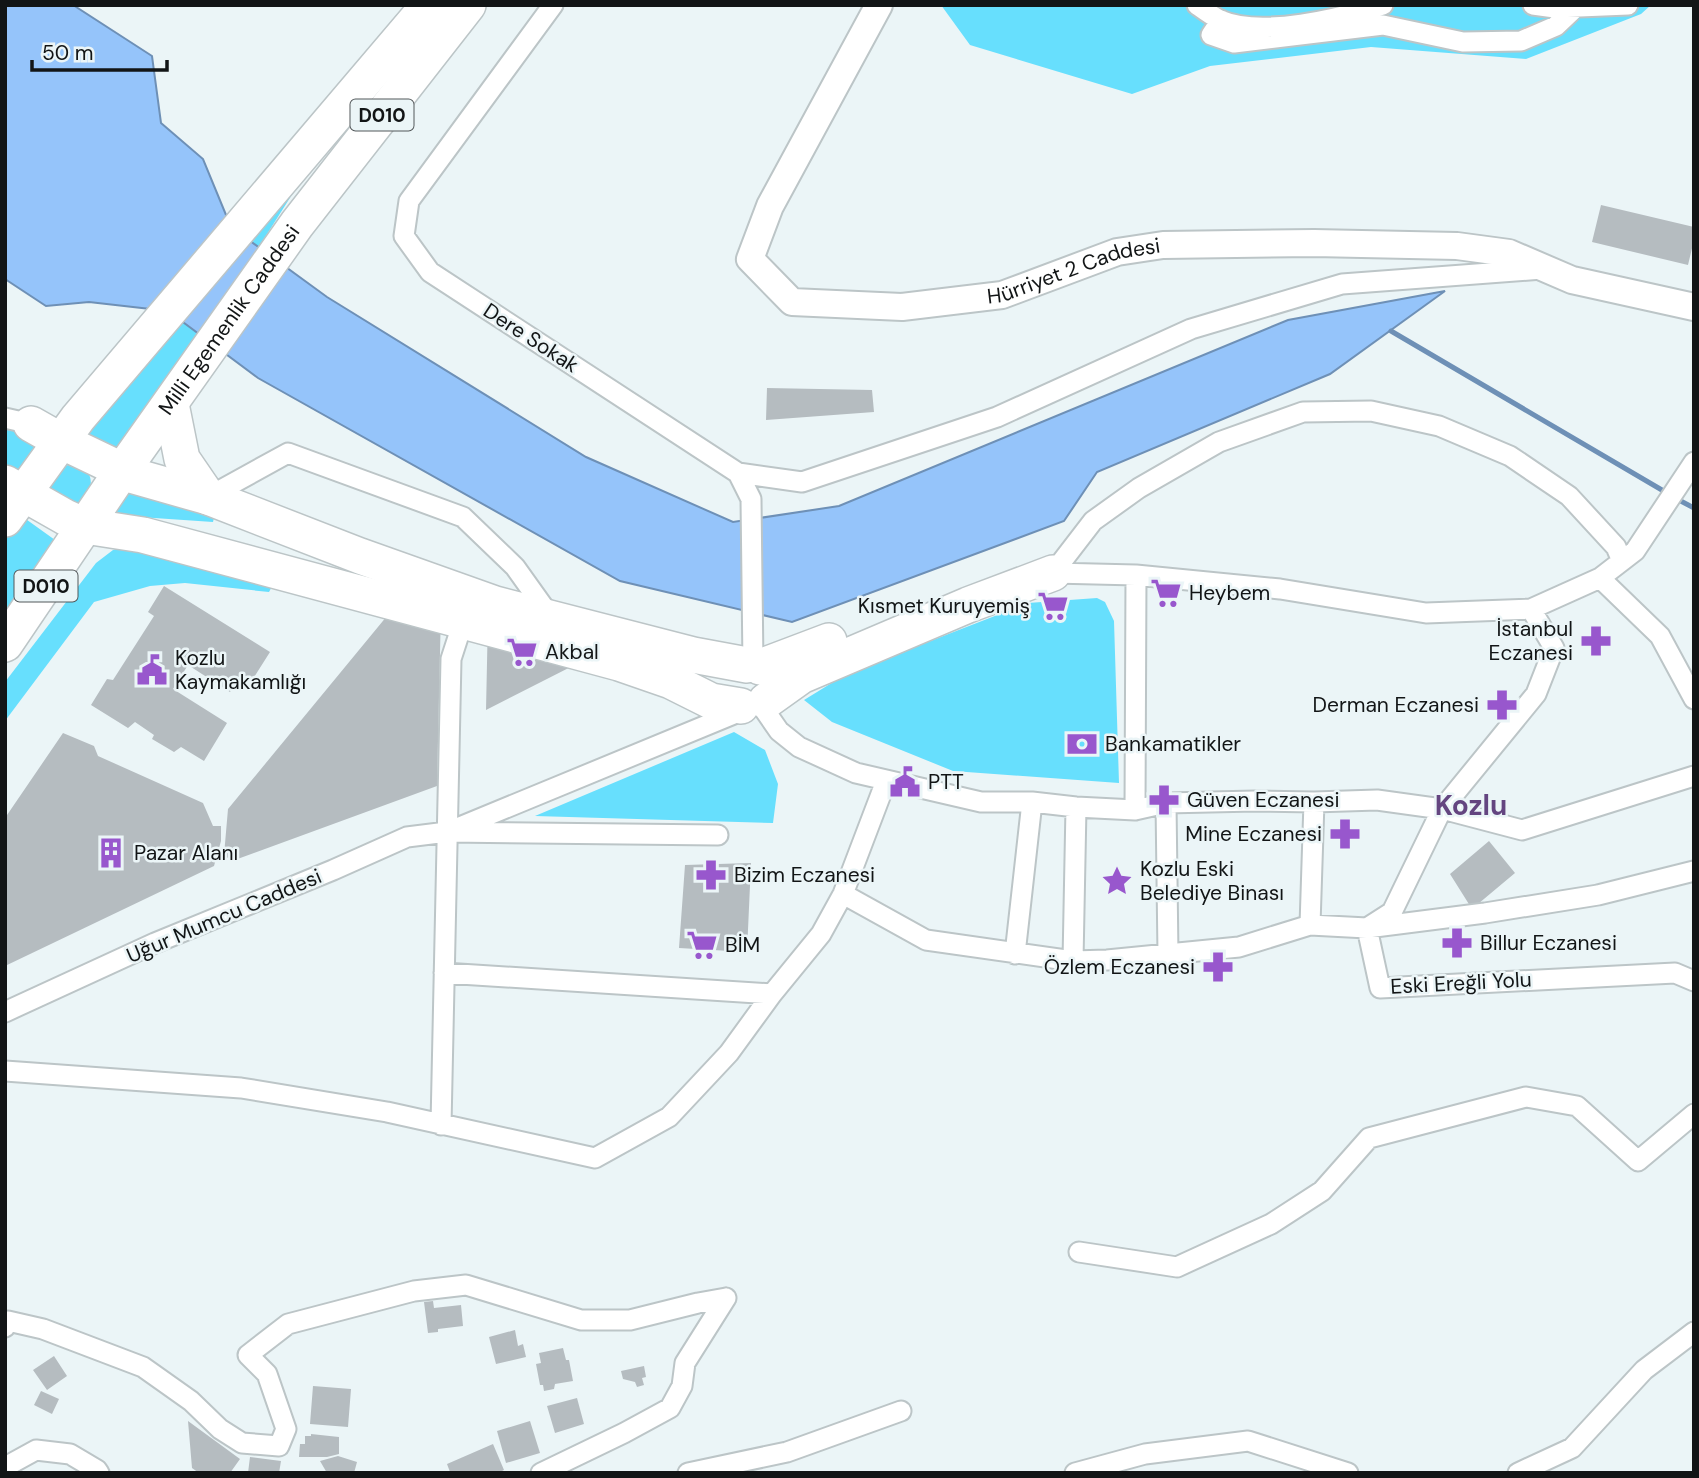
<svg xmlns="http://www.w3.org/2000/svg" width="1699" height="1478" font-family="'DM Sans',sans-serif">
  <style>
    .green { fill: #67dffd }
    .water { fill: #95c4fa; stroke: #6e90b6; stroke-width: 2 }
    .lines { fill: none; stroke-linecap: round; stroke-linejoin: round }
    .stream { stroke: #6e90b6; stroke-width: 5 }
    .building { fill: #b5bcc0 }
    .street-casing { stroke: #bcc5c7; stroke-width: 23 }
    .secondary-casing { stroke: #bcc5c7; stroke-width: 30 }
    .highway-casing { stroke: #bcc5c7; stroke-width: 38 }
    .street { stroke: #fff; stroke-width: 19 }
    .secondary { stroke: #fff; stroke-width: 26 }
    .highway { stroke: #fff; stroke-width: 35 }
    .labels { text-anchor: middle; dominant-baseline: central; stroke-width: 5; stroke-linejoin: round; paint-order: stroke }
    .shield { fill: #ebf5f7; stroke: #53585a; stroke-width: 2 }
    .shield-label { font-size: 19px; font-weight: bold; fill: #121516 }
    .street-label { font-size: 21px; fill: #121516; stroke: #ebf5f7 }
    .poi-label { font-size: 21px; fill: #121516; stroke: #ebf5f7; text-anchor: start }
    .district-label { font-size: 28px; font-weight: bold; fill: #644580; stroke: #ebf5f7 }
  </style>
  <rect width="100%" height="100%" fill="#ebf5f7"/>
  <path class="green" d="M941 5H1651L1641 14 1526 59 1371 47 1210 66 1132 94 970 45Z
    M293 193 124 461 78 428Z
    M5 427 21 431 44 442 15 477 5 468Z
    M69 465C98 468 93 487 83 506L54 505 47 483 62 466Z
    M125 489 215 513 213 522 110 515Z
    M16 512 62 545 5 624V529Z
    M133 545 275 581 269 592 185 583 150 586 94 602 5 721V682L96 563 113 550Z
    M1097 598 1105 602 1114 621 1119 783 953 771 832 722 804 700 848 673 1028 603Z
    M734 732 765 750 778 784 773 823 535 816Z"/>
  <path class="water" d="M5 5H73L152 56 161 123 203 159 231 227 327 297 586 457 733 522 839 506 1288 320 1445 291 1330 374 1097 472 1064 521 792 622 620 581 258 378 168 311 89 302 46 306 5 279Z"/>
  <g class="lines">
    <path class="stream" d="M1391 331 1667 493
      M1675 498 1694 508"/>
  </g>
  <path class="building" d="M1601 205 1694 227V240L1688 265 1592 242Z
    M767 388 872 390 874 412 766 420Z
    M164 586 270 652 251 682 240 676 230 692 188 665 173 689 227 723 204 761 181 747 174 752 152 739 154 735 135 722 128 728 91 705 107 679 113 680 154 616 148 612Z
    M401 599 441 609 437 786 232 861 224 855 228 809Z
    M488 616 608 648 486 710Z
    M63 733 94 746 98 756 203 803 213 826H221V841L214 866 5 966V818Z
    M1489 841 1515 873 1472 909 1450 874Z
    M751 863 747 952 679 948 685 865Z
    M433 1301 434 1308 461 1305 463 1326 438 1329V1332L428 1333 424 1302Z
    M515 1330 518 1346 523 1344 526 1357 496 1364 489 1337Z
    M563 1348 566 1360H569L573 1381 555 1384 554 1389 544 1391 543 1385H540L536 1364 541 1363 539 1353Z
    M54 1356 67 1376 47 1390 33 1370Z
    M644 1366 646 1377 642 1378 644 1385 637 1387 635 1382 623 1379 621 1371Z
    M313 1386 351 1389 348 1427 310 1424Z
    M41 1391 59 1399 52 1414 34 1405Z
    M577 1398 584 1424 555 1433 547 1406Z
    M188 1421 240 1459 230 1473H199L192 1468Z
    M530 1421 540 1453 506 1463 497 1431Z
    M311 1434 339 1437V1454L327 1457H299L300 1444H305V1436H311Z
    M493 1444 504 1470 498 1473 450 1472 447 1464Z
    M338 1456 357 1462 354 1473H327L320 1461Z
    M250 1457 281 1461 279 1473H248Z"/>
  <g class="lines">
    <g class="street-casing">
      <path id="street" d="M553 5 409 201 404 236 430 272 738 473 751 499 753 665
        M1197 5C1204 10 1212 16 1220 20 1262 38 1341 18 1383 5
        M1533 5 1555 8 1628 5
        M1221 20 1211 35 1234 43 1383 25 1463 42 1521 41 1556 26 1575 8
        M5 418 31 424
        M738 473 802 482 997 417 1191 329 1342 284 1542 269
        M208 497 288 453 463 517 515 567 550 616
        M1053 573 1136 575 1280 589 1426 613 1531 609 1600 578 1635 551 1694 462
        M1053 573 1093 521 1139 488 1219 442 1303 412 1371 411 1439 426 1510 456 1569 496 1616 547 1622 561
        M1600 578 1660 636 1694 699
        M1531 609 1554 648 1536 694 1442 809 1392 912 1367 928 1380 988 1675 973 1694 981
        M761 705 779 731 799 747 856 773 981 802H1032L1076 807 1135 810 1166 803 1255 801 1314 802 1377 800 1442 809 1522 830 1694 776
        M1166 803 1168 955
        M1135 810 1136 575
        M455 829 741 711
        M843 894 926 940 1073 961 1107 960 1239 947 1310 925 1367 928 1485 913 1598 895 1694 871
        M1310 925 1314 802
        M1015 954 1032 802
        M1073 961 1076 807
        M444 973 772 994
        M5 1012 155 943 333 870 407 837 447 832 718 835
        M5 1071 241 1088 387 1112 595 1158 669 1117 729 1053 772 994 821 934 843 894 886 781
        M441 1125 451 659 463 622
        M1079 1252 1177 1267 1271 1224 1322 1191 1369 1138 1526 1097 1577 1106 1638 1161 1694 1114
        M5 1327 8 1321 43 1329 143 1367 191 1401 220 1429 242 1443 279 1446 286 1429 267 1374 248 1355 288 1324 414 1291 466 1285 581 1320H630L698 1303 726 1298
        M5 1467 36 1450 70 1454 97 1470 99 1473
        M541 1473 624 1433 670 1408 682 1386 685 1363 726 1298
        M688 1473 787 1452 901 1411
        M1075 1473 1145 1454 1248 1441 1348 1473
        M1518 1473 1572 1448 1644 1370 1694 1332"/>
    </g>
    <g class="secondary-casing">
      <g id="secondary">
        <path id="s1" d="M879 5 770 206 750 259 792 302 902 307 1002 295 1117 252 1163 245 1314 243 1457 246 1509 253 1572 280 1694 307"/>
      </g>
    </g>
    <g class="highway-casing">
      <g id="highway">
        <path d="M171 404 182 459 208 497"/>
        <path d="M31 424 61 441 134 476 208 497 360 556 495 604 693 655 747 665"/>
        <path d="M5 483 65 517 85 526 143 535 619 663 671 681 711 701 741 706"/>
        <path d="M5 519 78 418 429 5"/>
        <path id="s2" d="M5 644 122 471 297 224 468 5"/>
        <path d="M760 667 829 641"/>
        <path d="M766 701 801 676 968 605 1053 573"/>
      </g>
    </g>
    <use href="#street" class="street"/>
    <use href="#secondary" class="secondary"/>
    <use href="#highway" class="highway"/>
  </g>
  <defs>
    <g id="supermarket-bare" transform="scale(2.415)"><path d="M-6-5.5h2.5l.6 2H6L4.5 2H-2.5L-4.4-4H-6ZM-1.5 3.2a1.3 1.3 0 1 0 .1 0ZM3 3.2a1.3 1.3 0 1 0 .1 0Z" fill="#9857cd" stroke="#ebf5f7" stroke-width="2.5" paint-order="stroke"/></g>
    <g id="pharmacy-bare" transform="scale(2.415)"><path d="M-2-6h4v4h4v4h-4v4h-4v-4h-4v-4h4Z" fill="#9857cd" stroke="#ebf5f7" stroke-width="2.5" paint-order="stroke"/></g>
    <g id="civic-bare" transform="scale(2.415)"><path d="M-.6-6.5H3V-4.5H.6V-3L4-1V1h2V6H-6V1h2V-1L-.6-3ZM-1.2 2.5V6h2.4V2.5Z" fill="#9857cd" stroke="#ebf5f7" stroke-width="2.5" paint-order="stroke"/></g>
    <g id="bank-bare" transform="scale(2.415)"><path d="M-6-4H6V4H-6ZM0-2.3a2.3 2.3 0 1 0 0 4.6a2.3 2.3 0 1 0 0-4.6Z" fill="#9857cd" stroke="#ebf5f7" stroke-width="2.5" paint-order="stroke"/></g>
    <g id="building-bare" transform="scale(2.415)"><path d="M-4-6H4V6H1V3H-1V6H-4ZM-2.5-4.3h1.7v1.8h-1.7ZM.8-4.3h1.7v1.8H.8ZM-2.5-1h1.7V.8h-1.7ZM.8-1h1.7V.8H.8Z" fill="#9857cd" stroke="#ebf5f7" stroke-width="2.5" paint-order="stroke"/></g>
    <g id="sight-bare" transform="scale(2.415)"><path d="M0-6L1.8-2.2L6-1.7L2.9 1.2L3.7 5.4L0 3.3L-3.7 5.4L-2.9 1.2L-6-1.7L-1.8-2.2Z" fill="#9857cd" stroke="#ebf5f7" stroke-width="2.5" paint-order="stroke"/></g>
  </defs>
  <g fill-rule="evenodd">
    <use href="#supermarket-bare" x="1166" y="593"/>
    <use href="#supermarket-bare" x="1053" y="606"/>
    <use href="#pharmacy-bare" x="1596" y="641"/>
    <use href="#supermarket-bare" x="522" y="652"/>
    <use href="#civic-bare" x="152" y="670"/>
    <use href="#pharmacy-bare" x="1502" y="705"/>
    <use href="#bank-bare" x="1082" y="744"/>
    <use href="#civic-bare" x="905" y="782"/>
    <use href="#pharmacy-bare" x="1164" y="800"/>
    <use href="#pharmacy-bare" x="1345" y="834"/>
    <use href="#building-bare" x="111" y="853"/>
    <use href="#pharmacy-bare" x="711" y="875"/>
    <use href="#sight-bare" x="1117" y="881"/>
    <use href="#pharmacy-bare" x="1457" y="943"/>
    <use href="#supermarket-bare" x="702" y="945"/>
    <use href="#pharmacy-bare" x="1218" y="967"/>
  </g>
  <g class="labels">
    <g class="shield">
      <rect x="350.5" y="99.5" width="63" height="31" rx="5"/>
      <rect x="14.5" y="570.5" width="63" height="31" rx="5"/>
    </g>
    <g class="shield-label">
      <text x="382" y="115">D010</text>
      <text x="46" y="586">D010</text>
    </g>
    <g class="street-label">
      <text stroke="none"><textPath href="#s1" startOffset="632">Hürriyet 2 Caddesi</textPath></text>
      <text stroke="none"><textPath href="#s2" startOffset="394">Milli Egemenlik Caddesi</textPath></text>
      <text transform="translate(531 338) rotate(33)">Dere Sokak</text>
      <text transform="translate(224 916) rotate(-23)">Uğur Mumcu Caddesi</text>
      <text transform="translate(1461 983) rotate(-3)">Eski Ereğli Yolu</text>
    </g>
    <g class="poi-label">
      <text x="1189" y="593">Heybem</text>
      <text x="1030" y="606" text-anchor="end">Kısmet Kuruyemiş</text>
      <text x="1573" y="629" text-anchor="end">İstanbul<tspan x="1573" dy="24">Eczanesi</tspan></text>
      <text x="545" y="652">Akbal</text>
      <text x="175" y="658">Kozlu<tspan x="175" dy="24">Kaymakamlığı</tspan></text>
      <text x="1479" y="705" text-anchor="end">Derman Eczanesi</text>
      <text x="1105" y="744">Bankamatikler</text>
      <text x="928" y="782">PTT</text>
      <text x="1187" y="800">Güven Eczanesi</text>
      <text x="1322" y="834" text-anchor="end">Mine Eczanesi</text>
      <text x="134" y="853">Pazar Alanı</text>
      <text x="1140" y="869">Kozlu Eski<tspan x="1140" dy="24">Belediye Binası</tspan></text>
      <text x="734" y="875">Bizim Eczanesi</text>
      <text x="1480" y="943">Billur Eczanesi</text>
      <text x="725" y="945">BİM</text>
      <text x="1195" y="967" text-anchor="end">Özlem Eczanesi</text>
    </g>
    <g class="district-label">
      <text x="1471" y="805">Kozlu</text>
    </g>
  </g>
  <rect width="1699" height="1478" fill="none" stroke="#121516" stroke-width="14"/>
  <path d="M32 60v10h135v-10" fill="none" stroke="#121516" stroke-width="3.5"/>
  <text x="42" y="60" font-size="21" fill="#121516" stroke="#ebf5f7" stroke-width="5" paint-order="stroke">50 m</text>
</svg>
